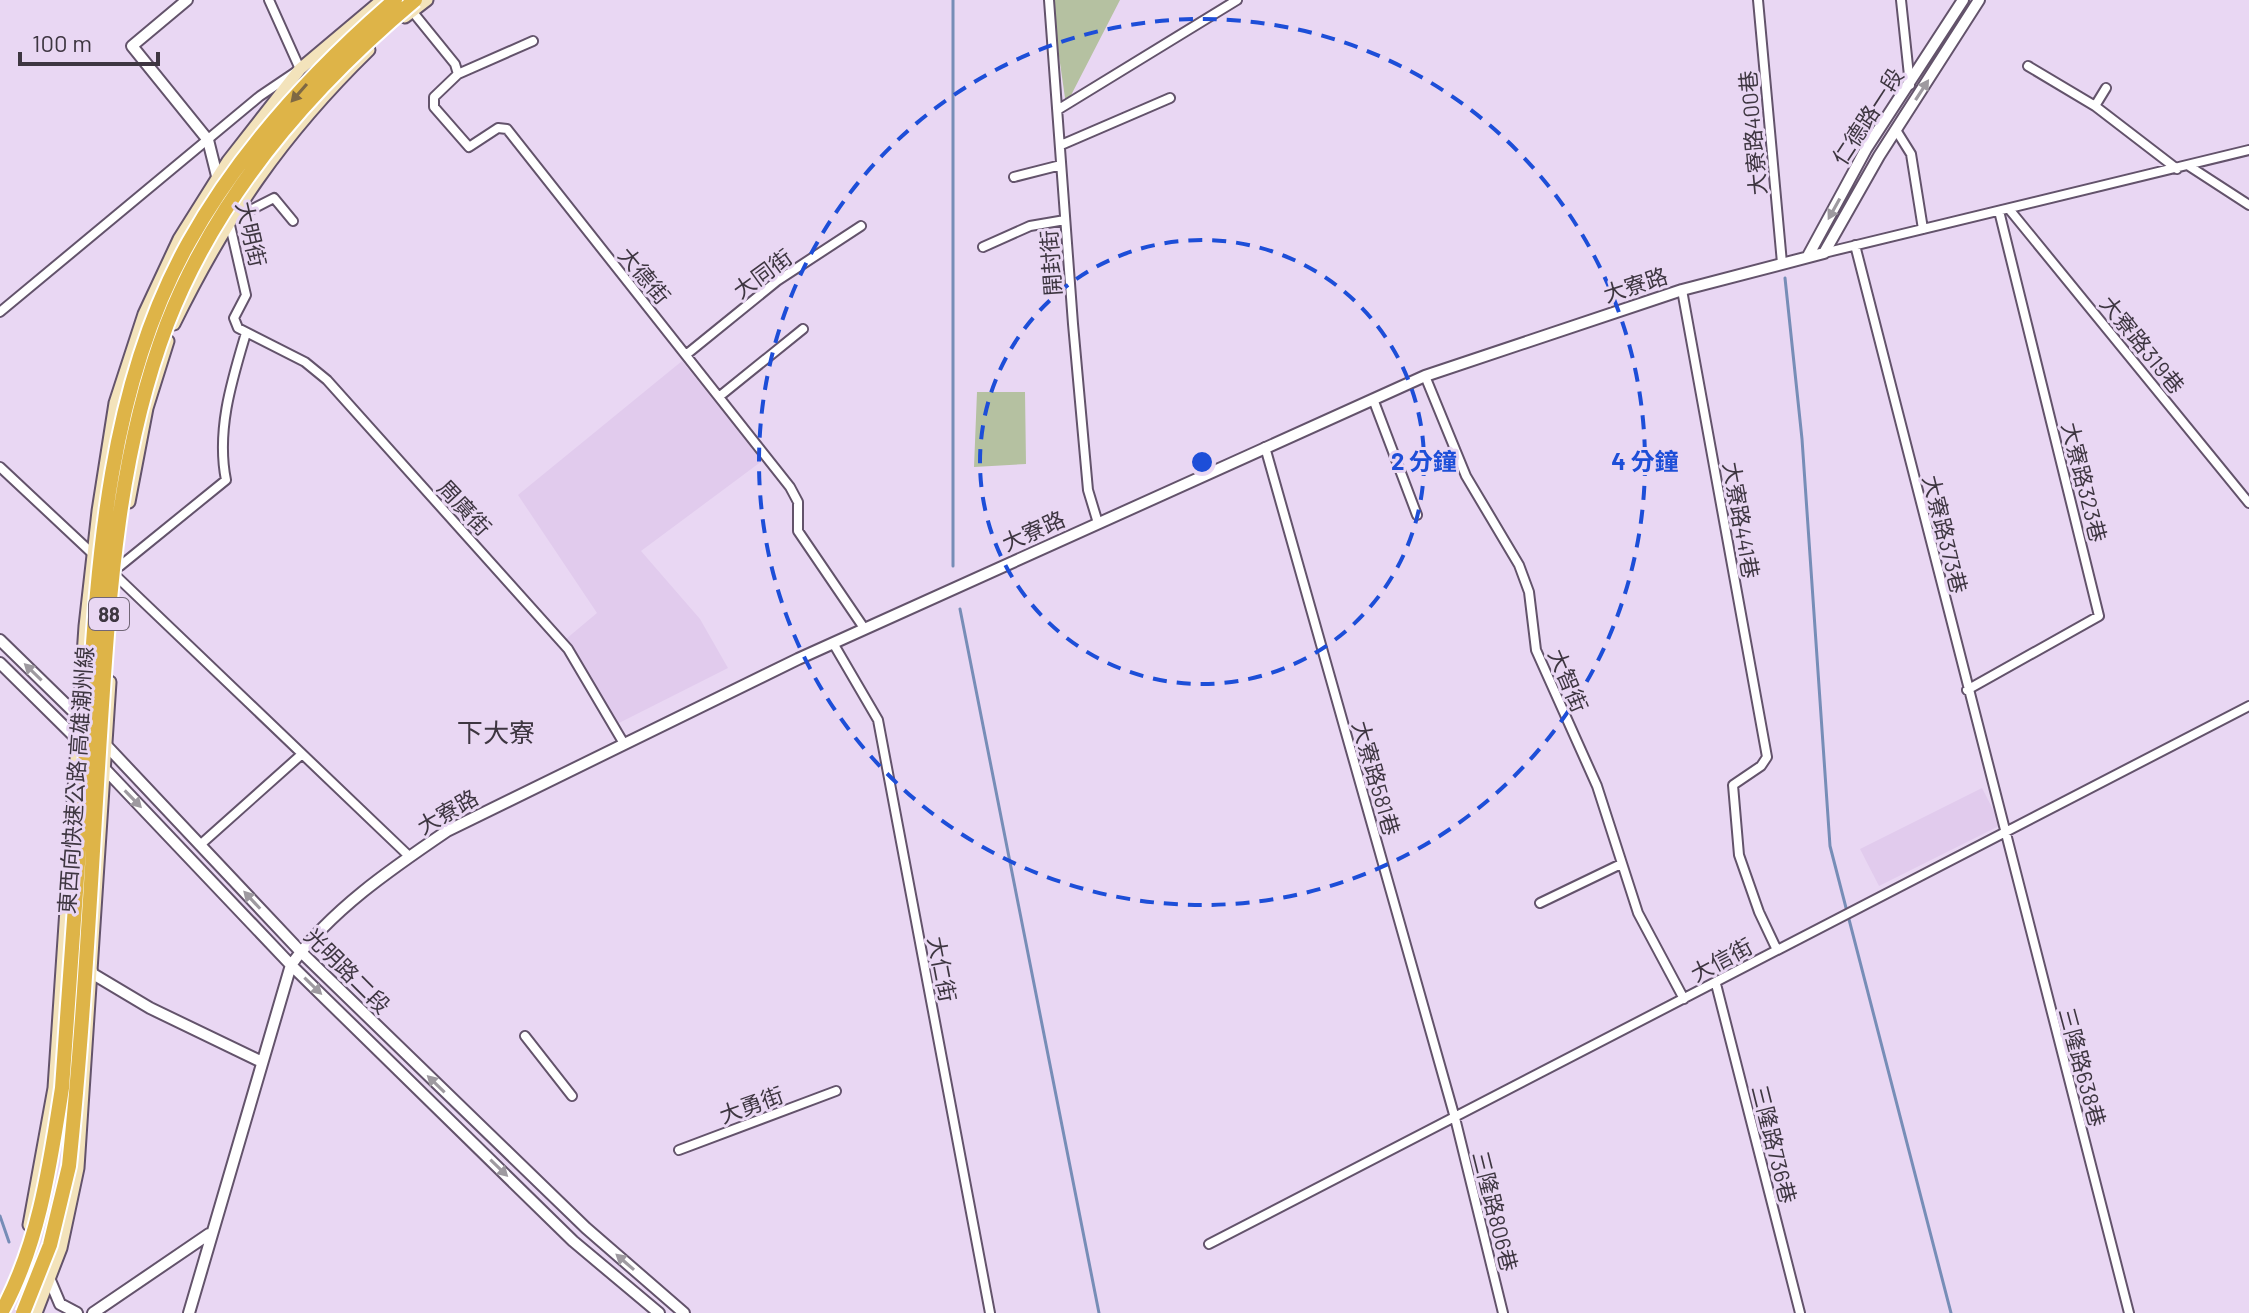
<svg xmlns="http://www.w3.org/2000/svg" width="2249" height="1313" font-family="Barlow,'Noto Sans TC',sans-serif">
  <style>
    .built { fill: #e1cbed }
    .green { fill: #b5c1a1 }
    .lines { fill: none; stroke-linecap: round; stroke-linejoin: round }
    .stream { stroke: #778db7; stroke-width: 3 }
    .minor-casing { stroke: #63536b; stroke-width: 12 }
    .tertiary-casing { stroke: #63536b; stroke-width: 14 }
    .secondary-casing { stroke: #63536b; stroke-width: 15 }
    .minor { stroke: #fff; stroke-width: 8 }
    .tertiary { stroke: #fff; stroke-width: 10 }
    .secondary { stroke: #f3e3bb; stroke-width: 11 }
    .trunk-bridge-casing { stroke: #fff; stroke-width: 18; stroke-linecap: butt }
    .trunk-bridge { stroke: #deb448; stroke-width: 14 }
    .oneway { fill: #9e9aa0 }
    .oneway2 { fill: #7e6844 }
    .ring { fill: none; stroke: #1d4ed8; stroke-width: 4; stroke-dasharray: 14 10 }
    .labels { text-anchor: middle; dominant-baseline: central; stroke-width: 6; stroke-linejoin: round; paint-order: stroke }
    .shield { fill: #e9d7f3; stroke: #716676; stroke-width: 2 }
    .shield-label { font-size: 20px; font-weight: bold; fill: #3e3641 }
    .street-label { font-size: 22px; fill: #3e3641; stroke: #e9d7f3 }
    .quarter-label { font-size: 26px; fill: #3e3641; stroke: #e9d7f3 }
    .centre { fill: #1d4ed8; stroke: #e9d7f3; stroke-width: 4 }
    .ring-label { font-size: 24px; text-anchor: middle; font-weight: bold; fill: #1d4ed8; stroke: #e9d7f3; stroke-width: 6; stroke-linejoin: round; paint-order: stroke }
  </style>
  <rect width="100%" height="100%" fill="#e9d7f3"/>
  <path class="built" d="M682 361 762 461 641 551 700 619 728 668 617 724 566 639 597 613 518 495Z
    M1982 788 2001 825 1879 886 1860 849Z"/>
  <path class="green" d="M1051 0H1120L1066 105Z
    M977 392H1025L1026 464 974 467Z"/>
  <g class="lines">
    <path class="stream" d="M953 0V566
      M1785 278 1802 439 1830 846 1951 1313
      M960 609 1099 1313
      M0 1216 9 1242"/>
    <g class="minor-casing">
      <path id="minor" d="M1049 0 1073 324 1088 490 1098 523
        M1758 0 1782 263
        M1901 0 1910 85
        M412 11 455 64 458 74 434 97V107L469 147 498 128 507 129 790 487 798 502V531L864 628
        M2028 66 2095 106
        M458 74 533 41
        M2106 88 2095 106 2177 169
        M1059 109 1237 0
        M1896 130 1911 154 1923 229
        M1061 145 1170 98
        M2189 166 2249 205
        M1014 177 1061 165
        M2009 209 2249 503
        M293 221 274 198 229 221 246 295 234 318 238 328 305 362 327 380 568 649 623 742
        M1855 245 2129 1313
        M983 247 1030 226 1065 220
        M1824 253 2249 150
        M1682 290 1767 757 1761 766 1733 785 1739 855 1759 912 1777 950
        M0 312 260 96 300 69 269 0
        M687 354 777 281 861 226
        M1425 376 1466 476 1519 565 1529 592 1536 650 1597 786 1638 913 1684 999
        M720 396 803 329
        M1373 399 1417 515
        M1265 447 1455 1118 1503 1313
        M0 467 94 555
        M120 566 226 480C216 430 232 380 246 333
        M113 573 410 857
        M833 643 878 720 990 1313
        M1967 690 2099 616 1999 211
        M200 845 302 754
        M1540 903 1621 864
        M1716 984 1800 1313
        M525 1036 572 1096
        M679 1150 836 1091
        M1209 1244 2249 706"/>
    </g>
    <g class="tertiary-casing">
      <path id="tertiary" d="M187 0 132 46 208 140 219 184
        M1808 256 1866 149 1963 0
        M0 640 82 720
        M0 663 81 743
        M104 743 300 951 586 1228 684 1313
        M103 767 291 965 573 1241 659 1313
        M90 967 93 974 150 1008 262 1062
        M49 1278 60 1304 77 1313
        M93 1313 209 1234
        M189 1313 291 965C331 910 391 869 447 831L798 659 1425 376 1682 290 1824 253 1879 156 1979 0"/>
    </g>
    <g class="secondary-casing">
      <path id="secondary" d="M405 17 427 0
        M174 324C227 216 282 135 369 50
        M129 502 147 408 168 341
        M29 1225 54 1088 85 626 98 511 115 403 144 314 179 239 228 161 300 69 382 0
        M36 1313 61 1248 78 1168 110 682"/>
    </g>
    <use href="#minor" class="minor"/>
    <use href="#tertiary" class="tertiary"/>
    <use href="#secondary" class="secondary"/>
    <g class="trunk-bridge-casing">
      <path id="trunk-bridge" d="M1 1313C39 1244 50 1165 62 1088 71 976 79 864 86 752 97 580 103 395 189 242 241 149 315 69 395 0
        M23 1313 50 1245 69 1166C84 1023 91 879 100 736 109 597 117 456 167 324 217 195 310 88 415 0"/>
    </g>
    <use href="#trunk-bridge" class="trunk-bridge"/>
  </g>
  <defs><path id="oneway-solid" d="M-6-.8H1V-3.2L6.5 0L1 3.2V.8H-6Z" transform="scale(2)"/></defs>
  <g class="oneway">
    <use href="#oneway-solid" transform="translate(1922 90) rotate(-57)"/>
    <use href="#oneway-solid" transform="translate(1834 209) rotate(119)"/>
    <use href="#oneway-solid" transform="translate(33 672) rotate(-136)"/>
    <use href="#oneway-solid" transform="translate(133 799) rotate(46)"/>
    <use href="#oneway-solid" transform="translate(252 900) rotate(-133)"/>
    <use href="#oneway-solid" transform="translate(313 986) rotate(44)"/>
    <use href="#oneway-solid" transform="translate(436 1084) rotate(-136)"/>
    <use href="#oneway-solid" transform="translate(499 1168) rotate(44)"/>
    <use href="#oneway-solid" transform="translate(625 1262) rotate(-139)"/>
  </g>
  <use class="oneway2" href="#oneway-solid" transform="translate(299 93) rotate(131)"/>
  <g class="ring">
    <circle cx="1202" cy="462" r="222"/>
    <circle cx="1202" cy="462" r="443"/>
  </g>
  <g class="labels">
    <rect class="shield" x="89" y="598" width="40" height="32" rx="6"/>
    <g class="shield-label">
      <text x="109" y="614">88</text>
    </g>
    <g class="street-label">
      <text transform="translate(1867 116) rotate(-57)">仁德路一段</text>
      <text transform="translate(1752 133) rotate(-95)">大寮路400巷</text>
      <text transform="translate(252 234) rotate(77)">大明街</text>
      <text transform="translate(1050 263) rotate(-94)">開封街</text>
      <text transform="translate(762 273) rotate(-36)">大同街</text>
      <text transform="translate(645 275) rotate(50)">大德街</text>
      <text transform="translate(1635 284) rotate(-18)">大寮路</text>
      <text transform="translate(2143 344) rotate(51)">大寮路319巷</text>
      <text transform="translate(2085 482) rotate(76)">大寮路323巷</text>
      <text transform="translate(465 507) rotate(47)">周廣街</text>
      <text transform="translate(1742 520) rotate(80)">大寮路441巷</text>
      <text transform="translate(1033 530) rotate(-24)">大寮路</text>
      <text transform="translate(1946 534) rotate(76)">大寮路373巷</text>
      <text transform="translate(1569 680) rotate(67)">大智街</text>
      <text transform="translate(1377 778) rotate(74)">大寮路581巷</text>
      <text transform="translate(75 780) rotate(-86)">東西向快速公路 高雄潮州線</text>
      <text transform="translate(447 811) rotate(-30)">大寮路</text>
      <text transform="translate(1721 959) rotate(-28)">大信街</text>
      <text transform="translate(943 969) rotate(79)">大仁街</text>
      <text transform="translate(348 970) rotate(45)">光明路二段</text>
      <text transform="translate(2083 1067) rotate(75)">三隆路638巷</text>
      <text transform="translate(751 1104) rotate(-20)">大勇街</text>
      <text transform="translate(1775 1144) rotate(76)">三隆路736巷</text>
      <text transform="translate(1496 1211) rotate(76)">三隆路806巷</text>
    </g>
    <g class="quarter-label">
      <text x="496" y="731">下大寮</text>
    </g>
  </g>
  <circle cx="1202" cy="462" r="12" class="centre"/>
  <g class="ring-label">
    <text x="1424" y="470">2 分鐘</text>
    <text x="1645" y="470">4 分鐘</text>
  </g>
  <path d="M20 52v12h138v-12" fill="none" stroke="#3e3641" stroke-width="4"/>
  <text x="32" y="52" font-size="24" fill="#3e3641" stroke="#e9d7f3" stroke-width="6" paint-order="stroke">100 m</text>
</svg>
